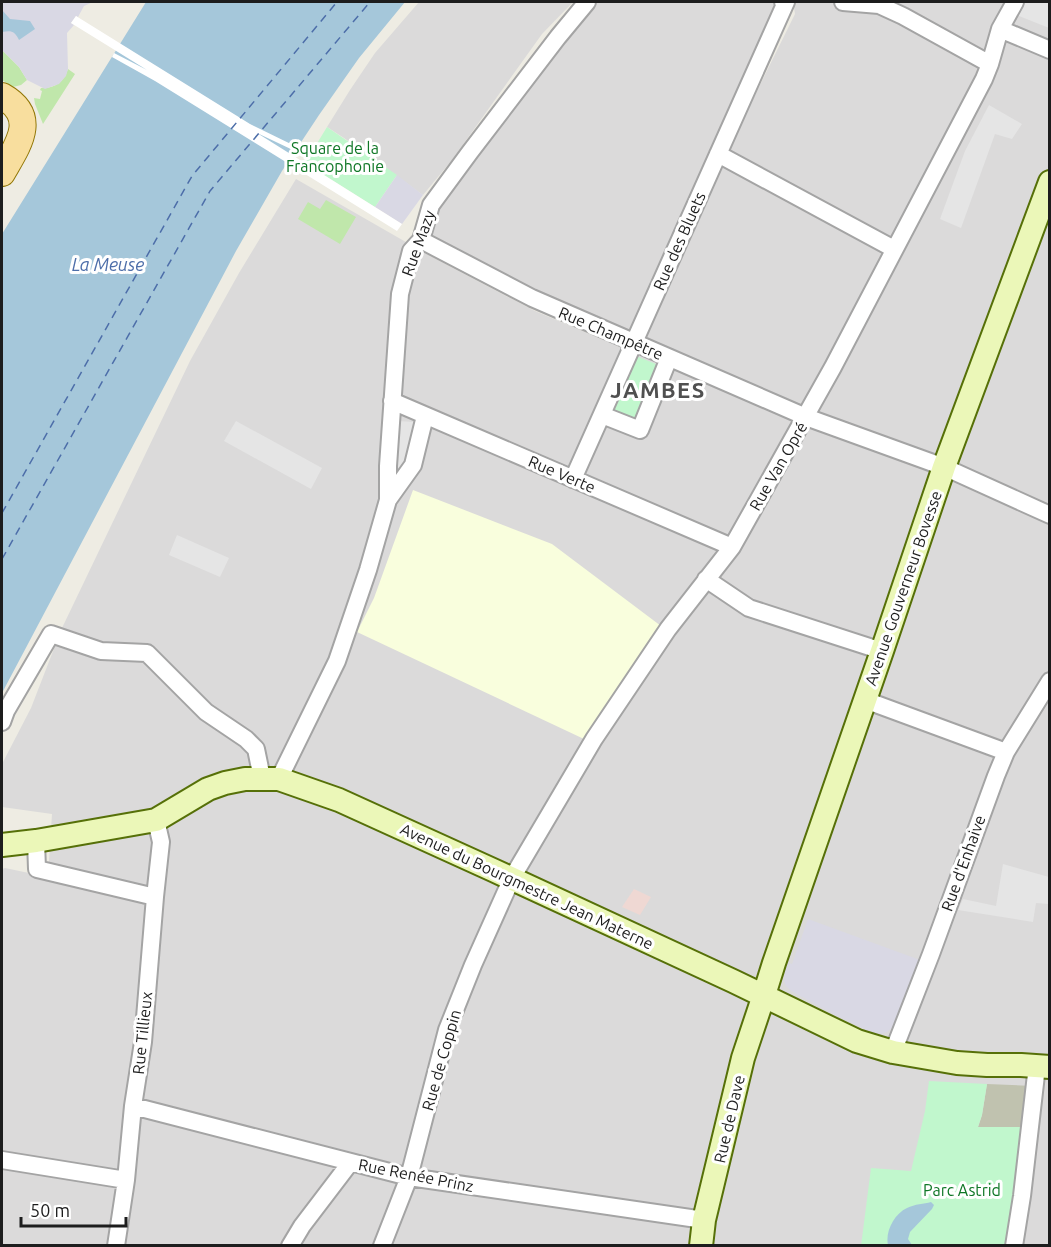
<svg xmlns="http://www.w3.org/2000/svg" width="1051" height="1247" font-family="Ubuntu,sans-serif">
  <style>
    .residential { fill: #dbdada }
    .commercial { fill: #efd8d3 }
    .education { fill: #f9fedd }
    .construction { fill: #c0c2af }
    .grass { fill: #c0e7ab }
    .park { fill: #c1f7cd }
    .parking { fill: #e5e5e5 }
    .plaza { fill: #d9d8e4 }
    .water { fill: #a5c7da }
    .pier { fill: #fff }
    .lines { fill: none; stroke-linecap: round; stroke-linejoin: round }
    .ferry { stroke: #4d6ea9; stroke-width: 1.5; stroke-dasharray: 8 6; stroke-linecap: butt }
    .minor-casing { stroke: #a4a4a4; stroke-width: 20 }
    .secondary-casing { stroke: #567008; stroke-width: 26 }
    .primary-casing { stroke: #917605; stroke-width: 28 }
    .minor { stroke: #fff; stroke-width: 16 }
    .secondary { stroke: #ebf7b8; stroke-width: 22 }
    .primary { stroke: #f8de9e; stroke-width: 26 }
    .labels { text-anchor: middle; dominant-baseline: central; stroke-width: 6; stroke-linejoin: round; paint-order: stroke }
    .park-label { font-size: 16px; fill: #0f7726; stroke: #fff }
    .street-label { font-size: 16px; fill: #1d1d1d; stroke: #fff }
    .water-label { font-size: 18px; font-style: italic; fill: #4d6ea9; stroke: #fff }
    .district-label { font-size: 22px; font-weight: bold; letter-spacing: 1.5px; fill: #505050; stroke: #fff }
  </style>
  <rect width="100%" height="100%" fill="#eeece3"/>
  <path class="residential" d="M419 2H573L542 34 452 160 423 195 344 138 327 127 350 90 375 53Z
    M590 2H783L634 343 532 298 427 232 434 214Z
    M793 2H1049V1245H2V869L5 868 48 877 52 814 2 807V764L31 708 62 628 190 361 239 273 296 179 432 257 535 311 637 354 719 168 795 14Z"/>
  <path class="commercial" d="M634 889 651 897 640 915 622 907Z"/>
  <path class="education" d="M413 490 552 544 661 626 627 682 584 739 357 632 374 598Z"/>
  <path class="construction" d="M987 1084 1033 1086 1027 1127H978L982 1115Z"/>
  <path class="grass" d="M2 50 19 67 27 80 21 85 13 87 2 80Z
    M68 69 75 74 43 124 35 104 34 98 40 99 42 91 40 90 41 88C54 89 64 82 68 69Z
    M326 200 356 217 340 244 298 219 308 202 320 209Z"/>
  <path class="park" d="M327 127 397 175 375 207 305 163Z
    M636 356 656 364 637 421 608 412Z
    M929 1081 987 1084 982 1115 978 1127H1027L1008 1245 861 1246 871 1168 911 1171 925 1111Z"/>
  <path class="parking" d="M1021 2H1049V28L1014 14Z
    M989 105 1022 124 1012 139 995 134 961 228 940 219 965 151Z
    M236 421 322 468 311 489 224 441Z
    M397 421 414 422 410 454 404 469 393 468Z
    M177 535 229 558 220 577 169 555Z
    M1003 864 1049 877V904L1036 903 1033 922 958 910 963 899 996 906Z"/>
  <path class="plaza" d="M2 2H93L84 6 78 17 76 16 71 23 74 25 67 33 68 69 66 76 59 84 45 89 27 80 19 67 2 50Z
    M397 175 423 195 402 224 375 207Z
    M808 919 920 960 896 1024 887 1032 881 1034 873 1033 837 1016 791 991 786 986 784 980 785 971 788 963 792 964Z"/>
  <path class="water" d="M146 2H405L359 58 319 115 282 171 236 251 2 693V234Z
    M2 10 10 19 30 21 35 29 19 40C15 31 11 30 2 32Z
    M931 1202 934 1205 932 1209 910 1232 908 1239 912 1245H888C885 1232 894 1214 907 1208 915 1204 924 1204 931 1202Z"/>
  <path class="pier" d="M76 16 250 124 297 147 295 151 257 133 402 224 397 231 155 81 112 57 114 53 147 70 71 23Z"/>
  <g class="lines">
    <path class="ferry" d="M2 513 192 176 337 2
      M2 559 210 191 370 2"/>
    <g class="minor-casing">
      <path id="minor" d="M843 2 879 5 903 16 990 64
        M1000 29 1050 50
        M718 154 894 249
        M421 240 532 298 806 417 944 467 1050 515
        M392 401 732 547
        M602 415 640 430 669 358
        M573 479 786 2H783
        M388 500 413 465 425 416
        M706 579 749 608 882 651
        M865 700 1006 752
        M2 722 6 711 51 634 101 651 147 653 206 712 246 739 256 749 262 778
        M279 779 337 661 368 570 388 500V466L400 294 411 251 421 240 431 205 470 152 558 37 587 2
        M36 841 37 869 155 897
        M893 1052 931 954 996 776 1006 752 1050 681
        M133 1106 409 1177 704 1220
        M2 1160 126 1180
        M116 1246 126 1180 133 1106 143 1042 155 897 161 842 156 820
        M290 1246 302 1226 350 1163
        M382 1246 409 1177 447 1030 473 965 512 878 594 739 668 629 732 547 833 367 984 79 990 64 1000 29 1015 2
        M1014 1246 1022 1196 1037 1066"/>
    </g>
    <g class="secondary-casing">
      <path id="secondary" d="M2 845 36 841 156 820 208 789 225 783 245 779H279L339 800 493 870 733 981 857 1041 893 1052 957 1063 987 1065H1021L1050 1067
        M701 1246 704 1220 743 1058 764 995 774 963 882 651 944 467 1050 182"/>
    </g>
    <g class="primary-casing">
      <path id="primary" d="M2 96C39 117 18 145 2 173"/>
    </g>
    <use href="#minor" class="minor"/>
    <use href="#secondary" class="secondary"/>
    <use href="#primary" class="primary"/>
  </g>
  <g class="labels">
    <g class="park-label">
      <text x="335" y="148">Square de la<tspan x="335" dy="18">Francophonie</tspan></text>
      <text x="962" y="1190">Parc Astrid</text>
    </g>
    <g class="street-label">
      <text transform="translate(679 241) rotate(-66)">Rue des Bluets</text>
      <text transform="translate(418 243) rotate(-70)">Rue Mazy</text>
      <text transform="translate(611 333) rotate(23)">Rue Champêtre</text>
      <text transform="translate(778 466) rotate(-60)">Rue Van Opré</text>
      <text transform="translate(562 474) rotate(23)">Rue Verte</text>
      <text transform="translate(903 588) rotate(-71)">Avenue Gouverneur Bovesse</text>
      <text transform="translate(963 863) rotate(-70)">Rue d'Enhaive</text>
      <text transform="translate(527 886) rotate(25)">Avenue du Bourgmestre Jean Materne</text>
      <text transform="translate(142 1033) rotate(-84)">Rue Tillieux</text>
      <text transform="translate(441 1060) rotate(-74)">Rue de Coppin</text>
      <text transform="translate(729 1119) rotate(-77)">Rue de Dave</text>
      <text transform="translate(416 1175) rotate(11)">Rue Renée Prinz</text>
    </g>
    <g class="water-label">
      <text x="108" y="264">La Meuse</text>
    </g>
    <g class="district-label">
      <text x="658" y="389">JAMBES</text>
    </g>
  </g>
  <rect width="1051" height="1247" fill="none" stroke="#1d1d1d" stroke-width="6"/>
  <path d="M21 1217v9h105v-9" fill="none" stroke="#1d1d1d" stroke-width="3"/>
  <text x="30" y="1217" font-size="18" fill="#1d1d1d" stroke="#ffffff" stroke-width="4.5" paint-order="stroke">50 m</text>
</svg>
